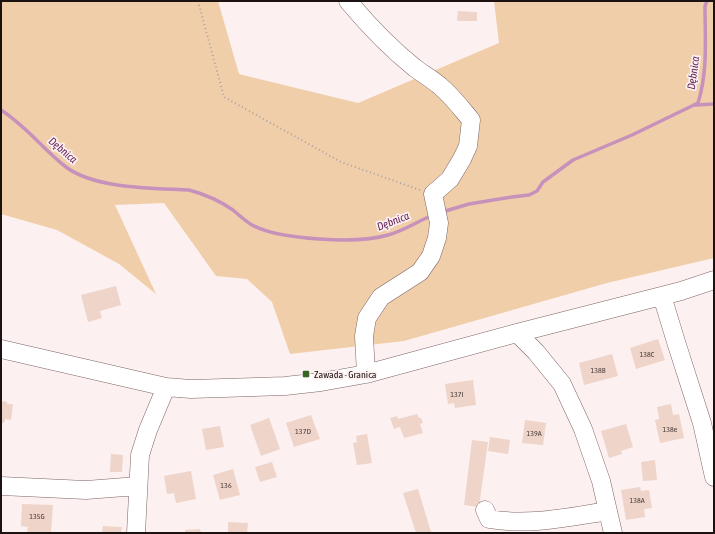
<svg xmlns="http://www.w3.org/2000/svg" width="715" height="534" font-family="'Asap Condensed',sans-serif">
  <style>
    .green { fill: #f1ceaa }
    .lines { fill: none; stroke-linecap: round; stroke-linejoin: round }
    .stream { stroke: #c691ba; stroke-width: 3.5 }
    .building { fill: #eed4c9 }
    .minor-casing { stroke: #7e6564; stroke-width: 19 }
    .path { stroke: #aaa09f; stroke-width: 2; stroke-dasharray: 1 3; stroke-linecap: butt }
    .minor { stroke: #fff; stroke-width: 18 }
    .poi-dot { fill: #366424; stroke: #fcf0f0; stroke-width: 1.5 }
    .labels { text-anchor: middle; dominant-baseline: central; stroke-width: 3.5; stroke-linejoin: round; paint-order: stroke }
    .number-label { font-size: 8px; fill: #50423f }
    .poi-label { font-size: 10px; fill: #1b1211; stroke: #fcf0f0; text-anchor: start }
    .water-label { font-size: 11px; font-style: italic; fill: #632459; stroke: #fcf0f0 }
  </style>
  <rect width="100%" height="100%" fill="#fcf0f0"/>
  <path class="green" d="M1 1H218L239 74 358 103 499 43 494 1H714V258L607 283 404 341 290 354 272 302 247 279 216 276 164 203 115 205 156 294 119 264 57 230 1 214Z"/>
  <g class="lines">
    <path class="stream" d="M695 105 714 104
      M1 110C26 126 43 149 66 167 95 189 153 188 189 190 204 194 220 201 233 210 239 215 245 221 252 225 279 240 359 244 388 235 404 231 418 221 433 215
      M442 212 469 204 512 197 529 195 537 191 543 182 573 160 632 135 698 103C708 71 705 39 705 6L707 1"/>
  </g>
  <path class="building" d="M458 11 477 12V21H457Z
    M116 286 121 305 100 311 102 318 88 322 81 295Z
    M658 339 665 360 636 369 630 348Z
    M612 354 618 376 584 385 579 363Z
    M473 380 476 405 455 408 454 403 448 404 445 384Z
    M4 401 7 402V404H13L11 420 5 419V422L1 424V403Z
    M671 404 673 415 679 414 684 438 660 443 655 420 659 419 657 407Z
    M417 414 419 418H421L423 423 420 424 423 433 404 438 400 427 394 429 390 418 397 416 398 419Z
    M311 415 320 439 294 447 286 423Z
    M269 418 280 449 261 456 250 425Z
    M525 420 546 423 543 445 522 443Z
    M626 424 633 447 621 451 622 454 609 458 601 431Z
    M220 426 224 447 206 450 202 429Z
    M367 434 372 463 357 465 353 443 357 442 356 436Z
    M490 437 510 440 508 454 488 451Z
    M472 440 488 442 479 507 464 505Z
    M111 454 123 455 122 472H110Z
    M655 460 657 480 643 481 641 462Z
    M272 462 277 477 260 482 255 467Z
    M233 469 240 495 220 500 213 475Z
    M191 471 196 499 176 503 174 493 167 494 164 476Z
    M640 487 641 491 649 490 652 508 644 509 645 517 626 520 621 490Z
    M418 489 431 532 429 533H416L403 493Z
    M22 504 53 505 51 533H27L28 527 21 526Z
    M228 522 248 523 247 533H228Z
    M103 526 122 527 121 533H102Z
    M200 529 201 533H185V530Z"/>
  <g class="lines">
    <g class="minor-casing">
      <path id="minor" d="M348 1C368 25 390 48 415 68 423 74 432 79 440 86 452 96 461 108 471 120L468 146 462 159 450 179 433 194 439 223 437 238 431 256 420 272 381 297 367 318 364 336 366 374
        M662 296 677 345 702 423 714 477
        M517 333 536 352 562 384 583 429 601 481 613 533
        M1 349 166 387 191 389 285 386 321 382 366 374 517 333 681 291 714 280
        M1 486 86 490 138 486
        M485 510 489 519C529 526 569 517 608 511
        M136 533 140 455 148 430 166 387"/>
    </g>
    <path class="path" d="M198 1 224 97 341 162 420 190"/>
    <use href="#minor" class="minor"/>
  </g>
  <rect class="poi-dot" x="302" y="370" width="8" height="8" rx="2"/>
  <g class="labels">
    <g class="number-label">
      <text x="647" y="354">138C</text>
      <text x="598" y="370">138B</text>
      <text x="457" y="394">137I</text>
      <text x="670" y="429">138e</text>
      <text x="303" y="431">137D</text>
      <text x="534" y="433">139A</text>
      <text x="226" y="485">136</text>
      <text x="637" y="500">138A</text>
      <text x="37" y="516">135G</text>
    </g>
    <g class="poi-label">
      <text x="314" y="374">Zawada - Granica</text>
    </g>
    <g class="water-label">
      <text transform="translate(693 73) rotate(-82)">Dębnica</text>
      <text transform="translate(63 150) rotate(40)">Dębnica</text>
      <text transform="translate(393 221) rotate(-21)">Dębnica</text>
    </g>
  </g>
  <rect width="715" height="534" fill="none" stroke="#1b1211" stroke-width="4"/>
</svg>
